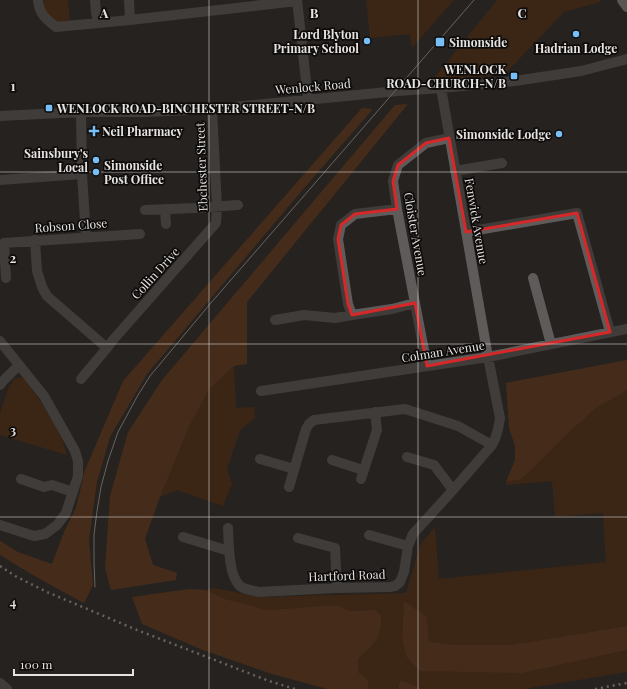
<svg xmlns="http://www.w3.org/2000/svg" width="627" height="689" font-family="'Playfair Display',serif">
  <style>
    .green { fill: #562a0c }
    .forest { fill: #6b3714 }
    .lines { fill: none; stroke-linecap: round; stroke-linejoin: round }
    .minor { stroke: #5e5b5a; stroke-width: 10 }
    .major { stroke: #999491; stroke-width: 10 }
    .tram { stroke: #b5b2b0; stroke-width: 1 }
    .rail { stroke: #b5b2b0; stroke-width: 2.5; stroke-dasharray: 2 4; stroke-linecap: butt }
    .marked { fill: none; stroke: #d62828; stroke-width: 3; stroke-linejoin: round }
    .grid { fill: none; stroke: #e6e3e1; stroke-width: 1; stroke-opacity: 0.55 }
    .poi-dot { fill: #78bff7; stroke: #0e0c0b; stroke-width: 1.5 }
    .labels { text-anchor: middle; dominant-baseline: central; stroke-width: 3.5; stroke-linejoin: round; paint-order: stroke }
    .poi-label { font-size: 12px; font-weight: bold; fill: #e6e3e1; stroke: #0e0c0b; text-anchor: end }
    .street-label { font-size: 12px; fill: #e6e3e1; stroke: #0e0c0b }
    .grid-label { font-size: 13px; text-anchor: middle; font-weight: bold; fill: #e6e3e1; stroke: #0e0c0b; stroke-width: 3.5; stroke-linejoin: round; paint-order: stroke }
  </style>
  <rect width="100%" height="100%" fill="#26221f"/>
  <path class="green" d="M44 0H68L70 22 55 23 44 11Z
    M366 0H454L412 48 410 34 370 38Z
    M497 0H600V2L564 12 505 74 430 83Z
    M234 366 236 408 254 407 255 418 240 430 227 469 232 484 223 506 177 490 160 497 188 429 209 389Z
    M23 377C37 395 51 416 61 437 63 442 65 449 67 455L0 435V413L9 387 14 379Z
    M627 390V626L510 645H456L428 642 429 636 404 601 402 639 406 656 522 673 627 650V672L524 689H423L400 680 397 689H369L368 680 358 672V659L376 642 381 629 375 610 349 611 337 605 267 610 225 599 205 590 214 588 260 597 406 593 420 545 435 527 439 579 606 562 603 513 555 517 552 481 506 485V482L522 479 569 432 595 409Z"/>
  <path class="forest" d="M408 104 247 302V364L234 366 209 389 188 429 160 497 145 539 153 565 177 573 176 580 111 590 105 568 110 496 128 432 162 380 395 105Z
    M362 108 373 109 305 187 147 374 110 437 97 482 89 540 93 585 84 603C55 588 27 572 0 555V541L18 552 52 564 64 532 76 508 85 470 123 381Z
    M627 360V390L595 409 569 432 522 479 506 482 515 460V446L509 428 506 383Z
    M189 589 205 590 225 599 267 610 337 605 349 611 375 610 381 616C381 642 375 642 358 659V672L368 680 369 689H327L272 674 203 650 142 624 132 597Z
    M404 601 426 617 429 642 456 645H510L627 626V650L522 673 420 671 406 656 402 639Z
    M400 680 423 689H398Z"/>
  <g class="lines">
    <path class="minor" d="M38 0C39 14 46 19 56 27L130 20 297 1
      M95 0 96 13 99 23
      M129 0 130 20
      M297 0 308 99
      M81 112 82 174 86 237
      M0 116 81 112H145L212 109 398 91 441 88 515 81 581 71 627 59
      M455 171 502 163
      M0 180 82 174
      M165 209 166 224
      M397 209 355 214 341 225 338 239 348 304 352 315 392 309 415 303
      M145 210 195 208 238 205
      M466 232 577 213 610 332
      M35 240 37 271 42 287 47 296 107 348 113 340 216 223 217 207 212 109
      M6 278 4 243 140 234
      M533 278 551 344
      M275 320 304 315 335 318 352 315
      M0 341 44 396 75 451 78 461V476L66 513 57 525 45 534 34 536 0 525
      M427 366 397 209 393 181 398 165 426 143 449 138
      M81 379 107 348
      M0 385 3 381 19 365
      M261 391 488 357 627 329
      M407 457 434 465 453 490
      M260 459 294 469
      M332 460 363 470
      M21 479 44 487 52 485 73 492
      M361 479 377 430 375 412
      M289 487 306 429 309 424 314 420 405 409 458 426 492 445
      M228 528C229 543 228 575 240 586 245 590 253 590 258 592L337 588 390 587 395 586 400 582 404 572 408 546 413 534 453 490 492 445 495 439 498 429 500 418 488 357 441 88
      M369 535 408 546
      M183 537 229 551
      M298 538 335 548 337 588
      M0 683 7 689"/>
    <path class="major" d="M622 0 627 7"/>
    <path class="tram" d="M95 587 94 562V535L97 511 101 487 108 461 118 432 138 395 150 376 210 304 474 0"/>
    <path class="rail" d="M0 566 15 576 47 592 137 630 269 681 295 689
      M595 689 627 683"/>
  </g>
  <path d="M0 0H627V689H0ZM449 138 466 232 577 213 610 332 427 366 415 303 352 315 348 304 338 239 341 225 355 214 397 209 393 181 398 165 426 143Z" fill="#26221f" fill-opacity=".55" fill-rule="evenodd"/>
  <path class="marked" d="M449 138 466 232 577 213 610 332 427 366 415 303 352 315 348 304 338 239 341 225 355 214 397 209 393 181 398 165 426 143Z"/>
  <path class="grid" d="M209 0V689M418 0V689M0 172H627M0 344H627M0 517H627"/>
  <g class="poi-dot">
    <circle cx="576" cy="34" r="4"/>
    <circle cx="367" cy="41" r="4"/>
    <rect x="435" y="37" width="10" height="10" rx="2"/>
    <rect x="510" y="72" width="8" height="8" rx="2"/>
    <rect x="45" y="104" width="8" height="8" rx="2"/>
    <path d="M92 125h4v4h4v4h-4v4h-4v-4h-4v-4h4z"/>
    <circle cx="559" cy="134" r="4"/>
    <circle cx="96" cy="160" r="4"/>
    <circle cx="96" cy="172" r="4"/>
  </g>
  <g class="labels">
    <g class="poi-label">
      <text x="359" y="34">Lord Blyton<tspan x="359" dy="14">Primary School</tspan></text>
      <text x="449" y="42" text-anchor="start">Simonside</text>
      <text x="576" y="48" text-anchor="middle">Hadrian Lodge</text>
      <text x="506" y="69">WENLOCK<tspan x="506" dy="14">ROAD-CHURCH-N/B</tspan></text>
      <text x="57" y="108" text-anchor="start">WENLOCK ROAD-BINCHESTER STREET-N/B</text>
      <text x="102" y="131" text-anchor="start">Neil Pharmacy</text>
      <text x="551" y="134">Simonside Lodge</text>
      <text x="88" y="153">Sainsbury's<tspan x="88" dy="14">Local</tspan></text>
      <text x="104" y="165" text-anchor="start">Simonside<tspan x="104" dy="14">Post Office</tspan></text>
    </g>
    <g class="street-label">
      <text transform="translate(313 86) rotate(-5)">Wenlock Road</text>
      <text transform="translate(201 167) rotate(-92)">Ebchester Street</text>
      <text transform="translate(477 221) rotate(80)">Fenwick Avenue</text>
      <text transform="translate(71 225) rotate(-4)">Robson Close</text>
      <text transform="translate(416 234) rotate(80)">Cloister Avenue</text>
      <text transform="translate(155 273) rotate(-48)">Collin Drive</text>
      <text transform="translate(443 351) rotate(-9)">Colman Avenue</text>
      <text transform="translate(347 575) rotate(-2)">Hartford Road</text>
    </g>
  </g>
  <g class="grid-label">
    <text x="104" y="18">A</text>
    <text x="314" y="18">B</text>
    <text x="522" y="18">C</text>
    <text x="13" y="91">1</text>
    <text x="13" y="263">2</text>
    <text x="13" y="435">3</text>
    <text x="13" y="607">4</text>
  </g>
  <path d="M14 669v6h119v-6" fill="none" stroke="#e6e3e1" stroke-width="2"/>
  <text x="20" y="669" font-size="12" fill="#e6e3e1" stroke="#0e0c0b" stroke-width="3" paint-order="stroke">100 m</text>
</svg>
